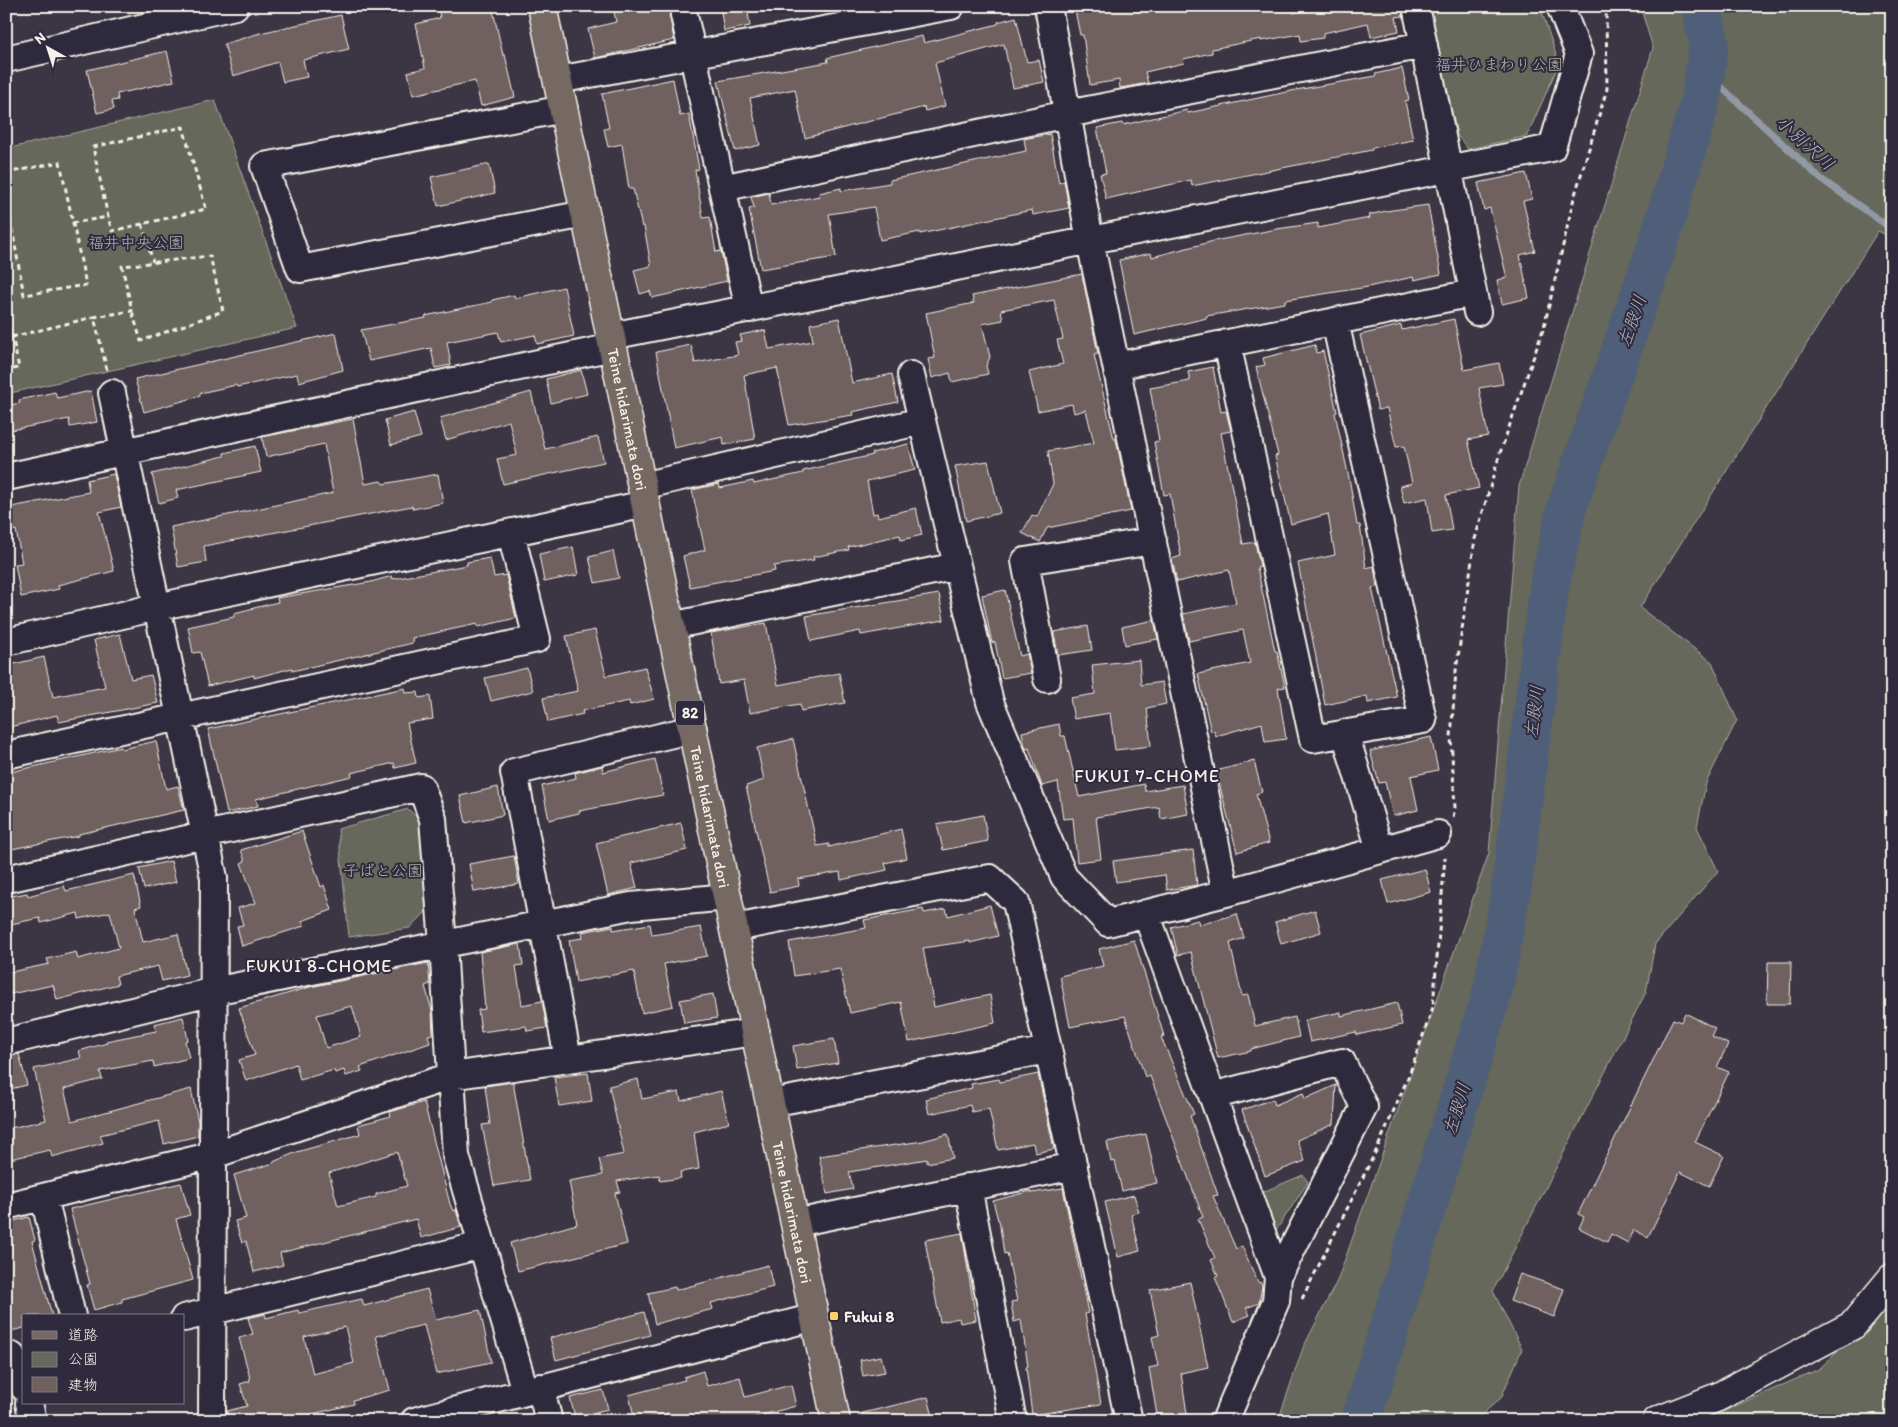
<svg xmlns="http://www.w3.org/2000/svg" width="1898" height="1427" font-family="Itim,'Klee One',sans-serif">
  <style>
    .green { fill: #65685a; stroke: #acaca1 }
    .lines { fill: none; stroke-linecap: round; stroke-linejoin: round }
    .stream { stroke: #9199a5; stroke-width: 7 }
    .river { stroke: #4f5e79; stroke-width: 40 }
    .building { fill: #70605e; stroke: #f4f1e8; fill-rule: evenodd }
    .street-casing { stroke: #f4f1e8; stroke-width: 30 }
    .secondary-casing { stroke: #f4f1e8; stroke-width: 31 }
    .primary-casing { stroke: #f4f1e8; stroke-width: 31 }
    .path { stroke: #f4f1e8; stroke-width: 3; stroke-dasharray: 5 4; stroke-linecap: butt }
    .street { stroke: #2f2a3d; stroke-width: 26 }
    .secondary { stroke: #2f2a3d; stroke-width: 28 }
    .primary { stroke: #766964; stroke-width: 28 }
    .poi-dot { fill: #ffd166; stroke: #2f2a3d; stroke-width: 2 }
    .labels { text-anchor: middle; dominant-baseline: central; stroke-width: 4; stroke-linejoin: round; paint-order: stroke }
    .shield { fill: #2f2a3d; stroke: #b9b5b5; stroke-width: 1 }
    .shield-label { font-size: 15px; font-weight: bold; fill: #f4f1e8 }
    .park-label { font-size: 16px; fill: #b4b3a8; stroke: #2f2a3d }
    .street-label { font-size: 16px; fill: #f4f1e8; stroke: #2f2a3d }
    .poi-label { font-size: 16px; font-weight: bold; fill: #f4f1e8; stroke: #2f2a3d; text-anchor: start }
    .water-label { font-size: 18px; font-style: italic; fill: #b2b6bc; stroke: #2f2a3d }
    .neighbourhood-label { font-size: 18px; letter-spacing: 1px; fill: #f4f1e8; stroke: #2f2a3d }
  </style>
  <rect width="100%" height="100%" fill="#3c3544"/>
  <filter id="ink" filterUnits="userSpaceOnUse"><feTurbulence type="fractalNoise" baseFrequency=".02" numOctaves="2"/><feDisplacementMap in="SourceGraphic" scale="10" xChannelSelector="R" yChannelSelector="G"/><feConvolveMatrix kernelMatrix="1 2 1 2 8 2 1 2 1" color-interpolation-filters="sRGB"/></filter>
  <g filter="url(#ink)">
    <path class="green" d="M1429 6H1540L1559 64 1527 136 1468 149 1457 135Z
      M1640 6H1892V238L1878 231 1640 608 1712 662 1737 720 1706 783 1697 827 1718 871 1655 944 1646 992 1493 1291 1522 1349 1501 1398 1474 1421H1278L1303 1348 1338 1279 1489 853 1519 486 1653 48Z
      M215 100 297 328 6 394V149Z
      M408 809 420 820 427 911 410 928 349 937 338 829Z
      M1303 1175 1308 1182 1275 1232 1262 1195 1265 1191Z
      M1892 1301V1421H1701L1819 1369Z"/>
    <g class="lines">
      <path class="stream" d="M1705 72 1821 179 1892 229"/>
      <path class="river" d="M1361 1421 1493 990 1512 884 1550 582 1566 510 1659 241 1701 99 1709 43 1701 6"/>
    </g>
    <path class="building" d="M438 6H492L503 55H505L515 97 481 106 475 81 413 95 408 72 425 68 416 24 440 18Z
      M613 6H668L674 40 595 58 588 29 616 22Z
      M720 6H747L750 26 724 31Z
      M1091 6H1292L1293 13 1335 6H1401L1403 16 1396 17 1399 31 1371 37 1368 23 1323 33V38L1301 41 1300 34 1261 41V39L1212 49V53L1183 59 1184 63 1145 72 1148 83 1120 88 1119 80 1090 85 1083 35H1080L1075 10Z
      M341 15 349 49 303 60 307 77 283 82 278 62 233 76 224 44 260 33Z
      M1016 17 1027 62 1039 60 1044 82 1013 88 1004 44 935 63 945 106 925 111 924 107 805 138 795 89 750 98 760 145 735 151 718 81 828 62 827 58 922 36 924 43 998 24V22Z
      M167 51 174 81 117 94 118 100 112 101 114 109 97 113 87 70Z
      M1402 68 1409 100 1405 101 1413 140 1372 148V150L1192 186 1191 180 1106 199 1100 174 1106 173 1097 128 1122 123 1123 125 1187 110 1188 113 1296 90 1376 76 1375 74Z
      M673 79 680 116 689 114 699 169 695 170 703 218 710 217 716 252 721 251 727 281 652 298 650 291 640 294 634 270 651 266 644 226 642 227 633 189H629L622 144 608 147 604 129 609 128 602 94Z
      M1050 134 1059 183 1064 181 1069 208 1033 215 1032 210 920 234V232L880 240 874 207 829 214 836 257 761 269 749 209 754 208 751 197 769 193 771 205 820 196 819 193 841 188V191L890 183V180L1026 151 1024 139Z
      M489 164 495 193 438 206 431 177Z
      M1526 173 1532 199 1523 201 1535 251 1520 255 1529 298 1502 304 1497 280 1507 278 1490 208 1484 210 1478 183Z
      M1428 205 1441 274 1414 280 1413 277 1368 287 1285 300V303L1206 316 1207 318 1134 335 1119 260 1151 253 1152 257 1214 241 1277 229 1318 223V228L1370 218 1369 215 1386 211Z
      M1082 274 1098 354 1094 355 1114 439H1116L1131 511 1047 528 1040 542 1022 533 1032 515 1037 517 1053 484 1048 451 1094 443 1086 410 1074 413 1072 404 1038 411 1029 372 1063 364 1057 340 1063 339 1054 300 1001 310 1003 320 982 324 990 357 986 366 988 374 952 382 950 373 932 378 928 359 935 358 926 313 974 303 972 296Z
      M564 287 574 336 537 344 535 335 501 342 498 332 447 342 451 365 435 368 431 348 369 361 361 330 426 318 425 316 492 302V300L514 295 515 298Z
      M839 318 852 383 892 374 898 402 852 412 853 415 789 425 777 368 744 375 755 439 724 445 723 437 674 448 656 352 691 345 695 363 738 355 735 342 742 341 740 335 765 330 769 349 813 341 810 324Z
      M1454 319 1464 370 1499 363 1503 384 1479 388 1488 436 1468 440 1479 488 1446 495 1452 530 1432 533 1427 498 1404 503 1400 486 1412 483 1404 446 1396 447 1387 408 1378 410 1360 335 1401 325 1402 330Z
      M336 333 343 370 299 382 297 374 237 387 236 385 200 393V396L144 412 135 379Z
      M1315 345 1317 353 1323 351 1337 412 1335 413 1350 483 1357 525H1360L1366 568 1374 566 1377 587 1372 588 1397 697 1368 703 1367 696 1325 705 1298 563 1335 555 1328 514 1291 524 1275 456 1278 455 1256 367 1265 365 1263 358Z
      M1213 367 1221 412 1226 411 1231 431 1221 433 1243 544 1255 542 1260 566 1257 567 1275 651H1277L1285 687 1278 688 1286 739 1265 742 1262 723 1216 736 1214 731 1211 732 1198 674 1250 663 1243 630 1189 641 1183 614 1236 603 1229 570 1177 582 1172 559 1181 556 1170 494 1164 495 1154 442 1159 441 1150 388 1190 381 1188 372Z
      M581 370 587 394 551 403 546 379Z
      M91 391 97 422 70 427 69 419 6 431V406L20 403 19 400 55 392 57 398Z
      M531 392 545 449 598 437 604 462 503 484 497 459 517 455 509 421 446 440 440 418Z
      M414 412 421 437 391 445 385 420Z
      M353 419 365 484 381 481 383 484 438 474 443 503 413 509 412 506 204 546 206 562 178 567 171 527 333 493 324 444 266 457 262 437Z
      M908 444 915 470 867 481 873 514 877 513 878 517 916 508 922 535 901 540 900 535 848 547 849 550 813 557 814 560 774 566 775 571 690 587 683 556 705 550 692 490 719 484 720 488 753 481 754 484 803 473V471L873 455 872 453Z
      M255 446 261 472 176 490 178 498 159 503 152 474 224 456V453Z
      M988 461 1000 513 966 521 955 466Z
      M114 474 121 507 99 512 114 571 58 585 59 589 21 597 15 564 22 563 16 530 6 532V508L89 492 87 480Z
      M573 547 578 575 544 582 539 554Z
      M613 551 619 578 595 583 589 557Z
      M490 558 494 577 506 575 516 618 478 627 477 624 412 638 413 643 314 666 292 671V668L254 678V675L208 686 200 652 193 653 188 627 234 617V613L278 602 277 598 371 582 392 576 393 579 467 565V562Z
      M1005 590 1020 656 1027 654 1031 673 1002 678 995 642 992 643 982 595Z
      M939 594 944 620 861 635 860 631 811 641 806 616Z
      M1154 620 1158 639 1125 645 1122 627Z
      M766 623 778 685 839 673 845 703 801 711 800 704 750 713 744 680 719 684 711 633Z
      M1088 626 1092 650 1058 655 1054 632Z
      M595 630 606 676 645 667 654 699 630 705 629 701 582 711 583 714 548 722 543 698 578 691 566 636Z
      M120 634 131 679 151 675 158 703 59 722 57 715 6 728V666L44 657 53 697 105 687 94 640Z
      M1139 660 1141 685 1162 682 1166 704 1147 708 1151 746 1115 750 1110 713 1074 719 1070 698 1095 694 1092 665Z
      M527 668 533 691 491 701 485 678Z
      M405 688 406 693 418 692 419 698 430 696 433 719 407 723 416 763 395 768 394 763 351 773 352 776 256 799 258 806 227 813 208 729Z
      M1059 724 1061 736H1065L1079 797 1144 784 1145 791 1183 785 1188 814 1161 819 1159 807 1096 817 1101 859 1077 862 1073 818 1063 819 1058 782 1042 786 1029 748 1026 749 1025 747 1022 732Z
      M1431 737 1438 770 1411 776 1418 810 1393 816 1385 782 1379 783 1370 751Z
      M793 739 817 846 829 844V847L901 829 907 858 885 863 887 870 841 880 840 872 798 879 799 886 770 892 746 786 764 780 757 748Z
      M156 741 166 789 178 786 184 810 79 834V836L6 850V773L121 747 122 749Z
      M655 759 663 795 579 811V813L549 820 542 786 576 778 575 773 602 766 603 772Z
      M1254 761 1262 792 1256 794 1269 843 1237 852 1216 771Z
      M498 787 503 815 466 823 460 796Z
      M983 815 988 841 943 850 937 824Z
      M681 823 687 850 631 863 637 888 608 895 596 843Z
      M302 831 321 887 324 885 332 910 302 921 304 926 242 946 237 926 243 925 238 908 256 903 241 863 245 861 241 850Z
      M1193 850 1197 885 1167 890 1165 875 1116 882 1113 861Z
      M514 856 519 884 474 892 469 864Z
      M171 861 176 882 144 889 139 868Z
      M1425 869 1431 892 1388 904 1382 880Z
      M134 875 141 906 135 908 143 942 178 934 187 975 162 981 158 966 116 976 118 984 57 1000 53 985 6 995V973L49 964 47 959 76 952 78 959 119 948 110 912 79 919 78 913 41 923 40 918 6 925V897L27 893 28 896 64 886 66 891Z
      M990 905 998 936 970 943V941L923 948 934 1007 990 995 995 1023 909 1042 901 1002 850 1013 840 969 794 976 789 942 866 928 864 920 923 909 924 913 946 909 948 916Z
      M1315 910 1321 932 1281 944 1275 922Z
      M1237 914 1244 938 1230 943 1242 996 1248 995 1255 1026 1295 1017 1299 1037 1251 1049V1051L1218 1058 1191 952 1178 955 1171 927 1198 920 1199 925Z
      M650 924 652 935 701 927 707 956 664 964 673 1006 642 1013 634 971 576 982 569 940 583 938 582 932 613 926V930Z
      M1134 940 1164 1036 1161 1037 1194 1114 1190 1116 1218 1195 1213 1196 1236 1249 1242 1246 1258 1283 1260 1282 1262 1286 1259 1303 1246 1308 1250 1315 1233 1322 1215 1277 1218 1276 1211 1260 1215 1258 1198 1219 1203 1217 1150 1076 1145 1077 1125 1016 1070 1027 1060 976 1103 966 1099 949Z
      M520 944 523 965 516 966 522 1005 542 1001 547 1028 527 1031 526 1026 481 1032 478 1010 485 1009 480 952Z
      M1768 962H1791L1790 1004H1767Z
      M428 963 430 984 425 986 432 1011 433 1034 428 1035 430 1043 360 1067 362 1071 346 1076 344 1070 335 1073 334 1070 300 1080 296 1064 246 1081 239 1060 255 1055 239 1008 310 987ZM352 1006 361 1037 326 1048 317 1015Z
      M713 994 717 1018 684 1023 680 1000Z
      M1397 1003 1402 1025 1357 1035 1356 1032 1310 1042 1305 1020 1341 1012V1016Z
      M1685 1013 1715 1028 1711 1036 1728 1044 1717 1067 1729 1072 1695 1142 1724 1156 1709 1186 1680 1172 1648 1237 1634 1230 1628 1243 1611 1234 1607 1242 1579 1228 1584 1217 1578 1214 1673 1019 1681 1022Z
      M183 1017 188 1040 185 1041 189 1058 154 1067 153 1061 100 1071 102 1079 64 1089 72 1121 191 1089 198 1121V1136L164 1144 159 1121 100 1135 103 1143 52 1157 50 1150 10 1159 6 1129 46 1120 34 1069 81 1058 79 1051 107 1043 106 1041 156 1031 154 1024Z
      M834 1039 838 1063 797 1070 793 1046Z
      M19 1054 27 1085 6 1090V1057Z
      M588 1073 592 1101 559 1106 554 1077Z
      M1038 1074 1054 1149 1035 1153 1033 1143 998 1150 989 1109 972 1112 970 1105 929 1114 926 1099 972 1088 971 1084 999 1079 1000 1082Z
      M638 1079 642 1099 679 1092 681 1101 721 1091 729 1123 694 1132 699 1169 680 1172 681 1178 660 1181 659 1175 617 1181 620 1192 615 1193 627 1244 518 1271 510 1243 577 1224 569 1181 603 1175 599 1159 624 1154 609 1086Z
      M513 1082 530 1180 494 1186 482 1125 490 1124 485 1086Z
      M1336 1085 1334 1124 1297 1140 1305 1161 1265 1176 1242 1110 1273 1099 1275 1105 1303 1093 1305 1099Z
      M424 1102 450 1204 453 1211 456 1210 461 1227 421 1238 416 1219 280 1253 283 1265 254 1272 246 1241 242 1243 235 1221 246 1218 234 1175 274 1163 273 1162 297 1152 360 1134 358 1125 391 1116 390 1112ZM397 1152 407 1186 376 1194V1197L338 1206 329 1173Z
      M948 1134 953 1158 927 1163V1159L849 1172 853 1189 827 1194 819 1156 923 1141Z
      M1146 1134 1157 1183 1122 1191 1115 1161 1111 1162 1107 1142Z
      M181 1183 190 1215 176 1219 193 1280 122 1299V1302L94 1310 87 1285 90 1284 70 1209Z
      M1063 1188 1088 1313 1085 1314 1101 1404 1032 1415 1026 1367 1028 1366 1021 1320 1014 1322 1011 1302 1017 1301 1007 1253 1004 1254 999 1220H998L993 1201 1031 1191 1032 1193Z
      M1134 1195 1139 1212 1131 1214 1140 1251 1118 1257 1105 1202Z
      M29 1217 35 1240 32 1241 52 1316H24V1328L6 1332V1223Z
      M962 1233 976 1320 960 1323 959 1318 940 1322 925 1240Z
      M768 1265 773 1287 711 1303 713 1309 655 1324 648 1293 675 1287 676 1290Z
      M1520 1274 1564 1289 1554 1317 1510 1301Z
      M1190 1282 1208 1367 1181 1373 1188 1421H1158L1149 1368 1158 1366 1152 1337 1159 1335 1150 1290Z
      M427 1289 436 1320 480 1310 491 1362 436 1374 424 1325 376 1336 390 1390 353 1400 354 1404 296 1418V1421H227V1411L247 1406 240 1384 250 1381 249 1374 239 1338 253 1334 248 1318 265 1314 266 1318 298 1310 299 1313 362 1299 364 1306ZM345 1327 354 1363 313 1374 304 1337Z
      M644 1312 650 1335 556 1360 550 1338Z
      M881 1356 885 1372 863 1376 860 1360Z
      M703 1371 707 1386 740 1377 745 1397 791 1385 796 1406 755 1417 756 1421H669L668 1413 635 1421 629 1395 685 1380 684 1377Z
      M603 1390 608 1409 575 1417 570 1398Z
      M928 1397 934 1421H859V1414Z"/>
    <g class="lines">
      <g class="street-casing">
        <path id="street" d="M1048 6 1090 241 1226 893
          M1416 6 1477 312
          M684 15 749 309
          M6 59 235 6
          M558 80 951 6
          M564 109 264 166 300 269 585 214
          M722 188 1067 114 1424 45
          M611 336 1552 148 1579 54 1560 6
          M1227 343 1313 739 1423 720 1335 321
          M1116 366 1473 293
          M911 375 990 702 1064 877 1108 923 1226 893 1438 834
          M112 393 214 878 212 1421
          M6 477 613 347
          M642 486 922 421
          M671 626 957 566
          M6 642 157 607 646 504
          M1047 679 1025 561 1153 541
          M1345 733 1380 850
          M6 755 537 639 511 533
          M6 879 421 787 433 819 443 944 456 1156 525 1391
          M1146 913 1278 1277
          M735 928 990 878 1016 902 1129 1421
          M6 1042 214 991 631 906 728 897
          M568 1059 514 772 693 729
          M1212 1096 1342 1062 1364 1107 1278 1277 1276 1301 1225 1421
          M771 1103 1048 1050
          M968 1187 1013 1421
          M44 1197 72 1316
          M6 1206 213 1155 451 1076 756 1032
          M796 1223 1074 1166
          M184 1318 482 1245
          M6 1358 12 1356 24 1388
          M540 1387 549 1421
          M29 1403 33 1421
          M414 1421 815 1317"/>
      </g>
      <g class="secondary-casing">
        <path id="secondary" d="M1657 1421 1718 1397 1853 1325 1892 1278"/>
      </g>
      <g class="primary-casing">
        <g id="primary">
          <path id="s1" d="M542 6 836 1421"/>
        </g>
      </g>
      <path class="path" d="M6 173 60 162 86 285 24 295 6 196
        M72 223 108 217 93 147 183 127 206 209 112 231 108 217
        M142 224 153 262
        M6 308 19 368 6 370
        M12 337 94 317
        M107 370 94 317 132 311 122 266 210 256 223 311 141 341 132 311
        M1453 817 1455 808 1451 737 1456 671 1475 539 1500 453 1544 327 1574 198 1607 89 1606 6
        M1302 1299 1378 1147 1409 1075 1433 1007 1445 857"/>
      <use href="#street" class="street"/>
      <use href="#secondary" class="secondary"/>
      <use href="#primary" class="primary"/>
    </g>
  </g>
  <rect class="poi-dot" x="829" y="1311" width="10" height="10" rx="2.5"/>
  <g class="labels">
    <rect class="shield" x="676" y="700.5" width="28" height="25" rx="4"/>
    <g class="shield-label">
      <text x="690" y="713">82</text>
    </g>
    <g class="park-label">
      <text x="1499" y="64">福井ひまわり公園</text>
      <text x="136" y="242">福井中央公園</text>
      <text x="383" y="870">子ばと公園</text>
    </g>
    <g class="street-label">
      <text stroke="none"><textPath href="#s1" startOffset="422">Teine hidarimata dori</textPath></text>
      <text stroke="none"><textPath href="#s1" startOffset="828">Teine hidarimata dori</textPath></text>
      <text stroke="none"><textPath href="#s1" startOffset="1232">Teine hidarimata dori</textPath></text>
    </g>
    <g class="poi-label">
      <text x="844" y="1316">Fukui 8</text>
    </g>
    <g class="water-label">
      <text transform="translate(1805 143) rotate(42)">小別沢川</text>
      <text transform="translate(1632 321) rotate(-71)">左股川</text>
      <text transform="translate(1534 712) rotate(-83)">左股川</text>
      <text transform="translate(1457 1109) rotate(-73)">左股川</text>
    </g>
    <g class="neighbourhood-label">
      <text x="1147" y="776">FUKUI 7-CHOME</text>
      <text x="319" y="966">FUKUI 8-CHOME</text>
    </g>
  </g>
  <rect width="1898" height="1427" fill="none" stroke="#2f2a3d" stroke-width="25"/>
  <rect x="12" y="12" width="1873" height="1402" fill="none" stroke="#f4f1e8" stroke-width="2" filter="url(#ink)"/>
  <rect x="22" y="1314" width="162" height="90" fill="#2f2a3d" stroke="#7e7a81"/>
  <rect x="32" y="1331" width="25" height="8" fill="#766964" stroke="#7e7a81"/>
  <text x="68" y="1340" font-size="15" fill="#f4f1e8">道路</text>
  <rect x="32" y="1352" width="25" height="15" fill="#65685a" stroke="#7e7a81"/>
  <text x="68" y="1364" font-size="15" fill="#f4f1e8">公園</text>
  <rect x="32" y="1377" width="25" height="15" fill="#70605e" stroke="#7e7a81"/>
  <text x="68" y="1390" font-size="15" fill="#f4f1e8">建物</text>
  <g transform="translate(48 48) rotate(321)" stroke="#2f2a3d" stroke-width="4" paint-order="stroke">
  <path d="M0-4L9 19L0 12L-9 19Z" fill="#f4f1e8"/>
  <text y="-8" font-size="14" font-weight="bold" text-anchor="middle" fill="#f4f1e8">N</text>
  </g>
</svg>
